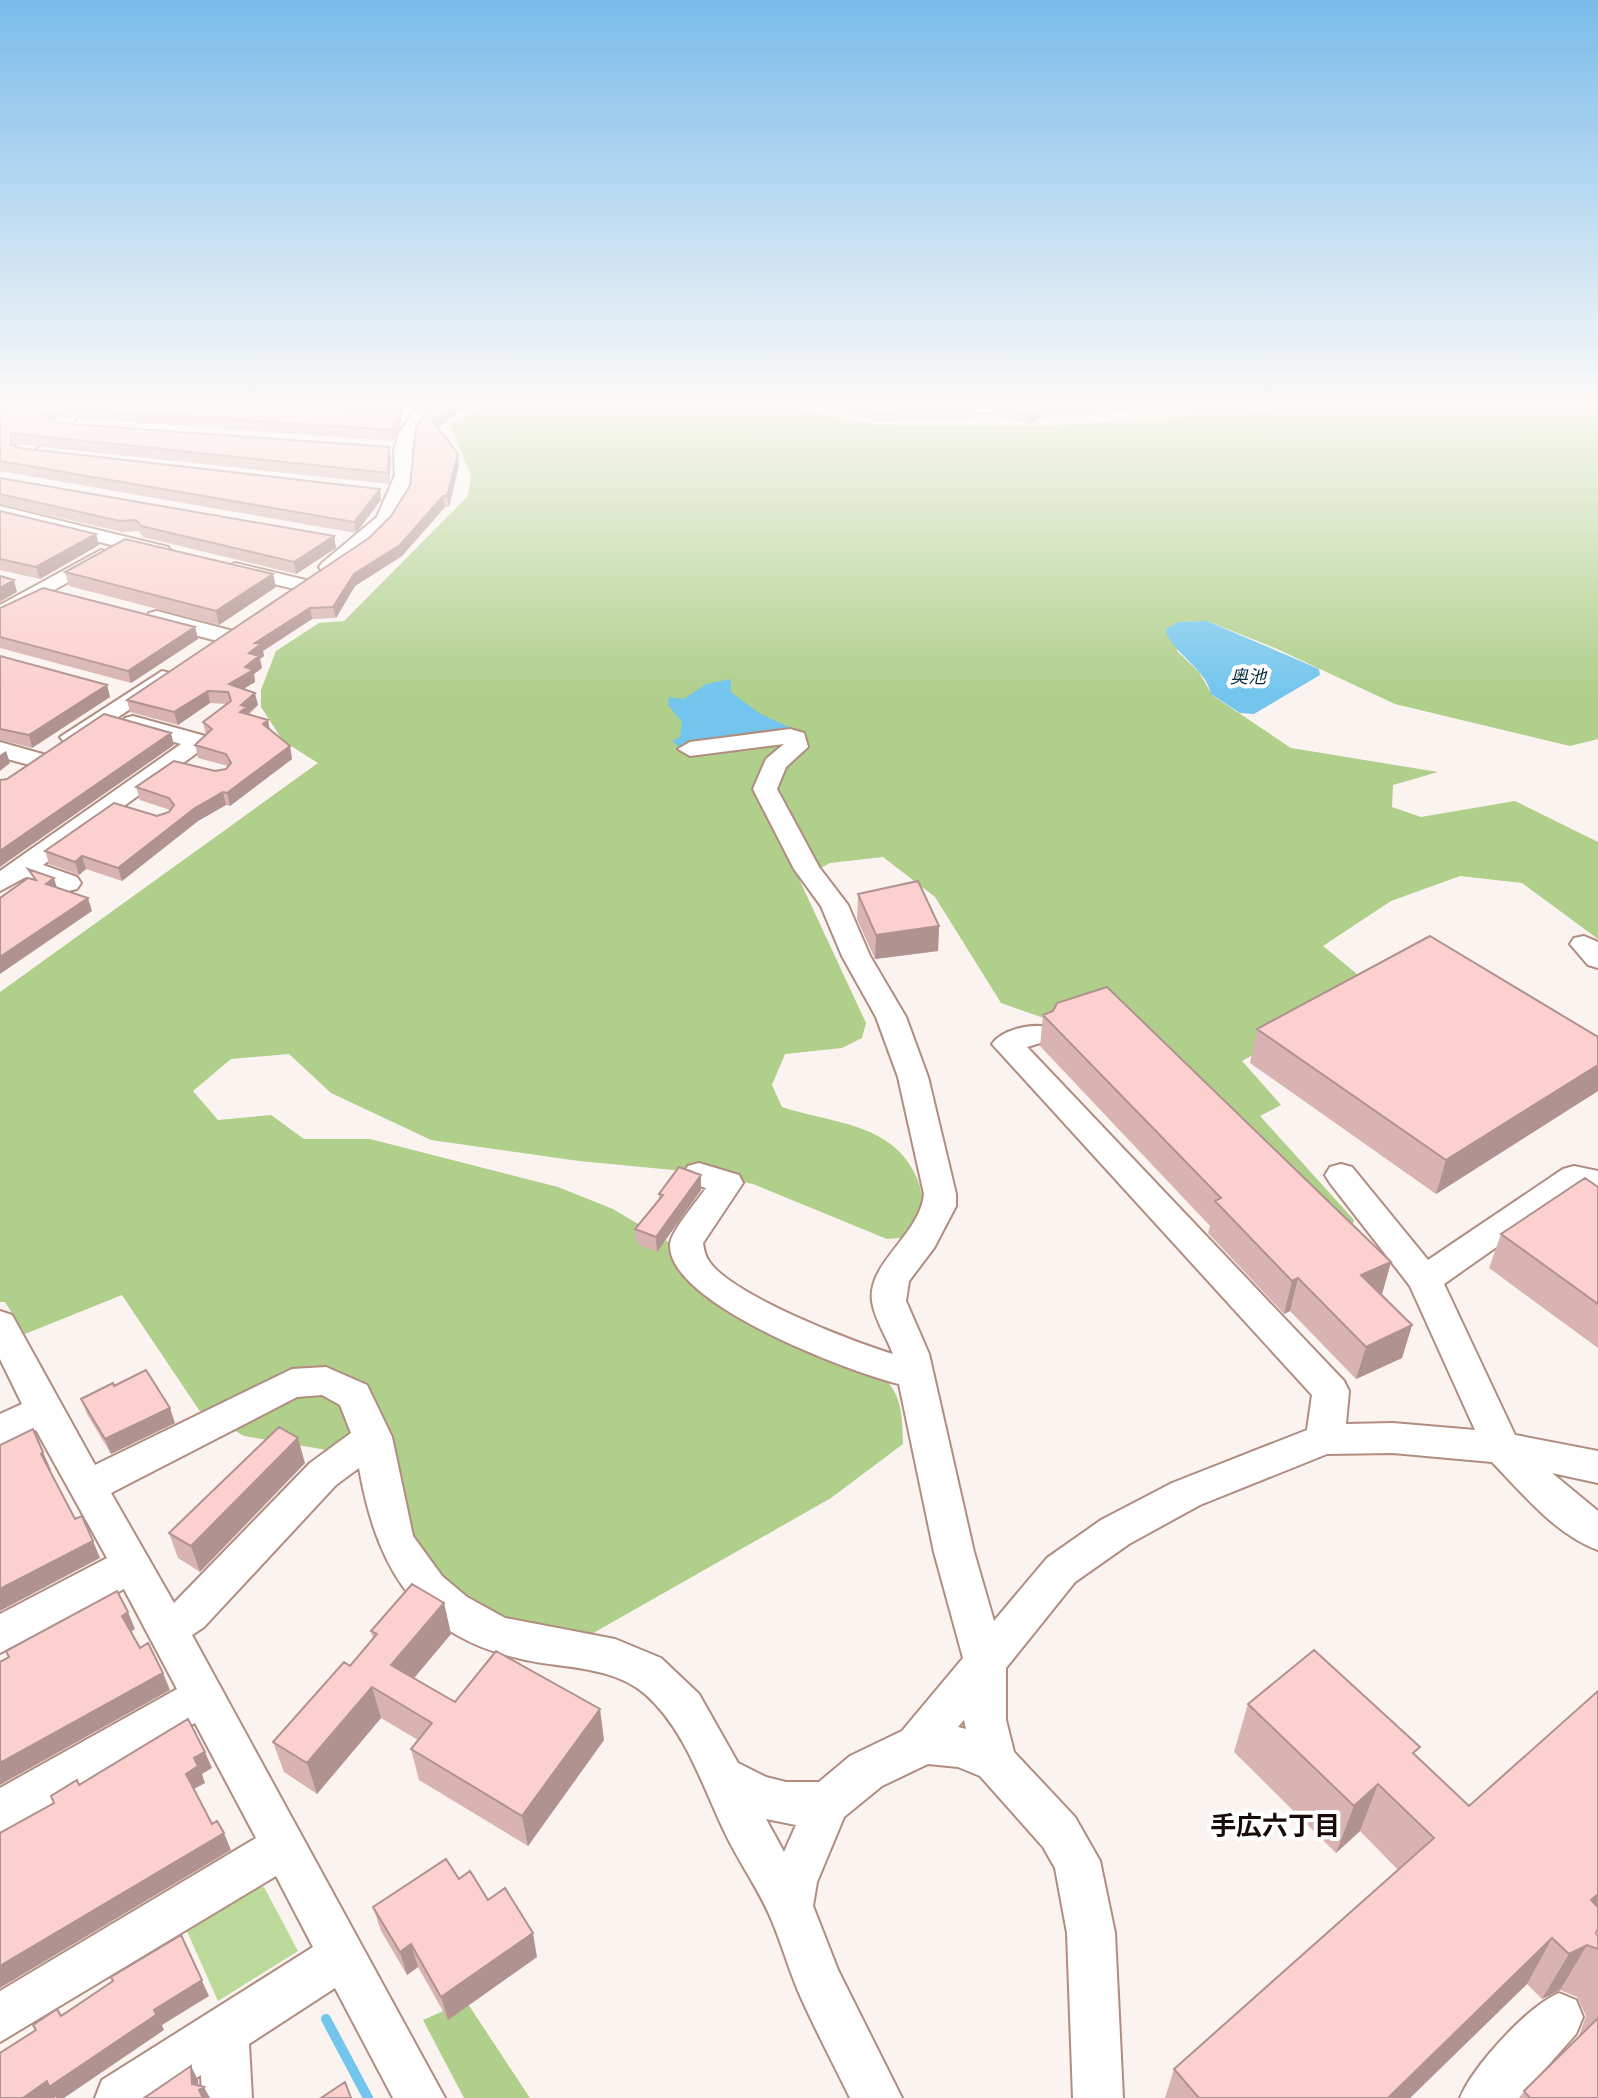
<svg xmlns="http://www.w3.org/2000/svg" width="1598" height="2098" font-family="'Titillium Web','Noto Sans JP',sans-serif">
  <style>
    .green { fill: #bbda99 }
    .forest { fill: #afcf8b }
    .water { fill: #73c5ed }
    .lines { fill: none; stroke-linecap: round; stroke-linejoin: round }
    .stream { stroke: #73c5ed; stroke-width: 10 }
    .minor-casing { stroke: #b18d80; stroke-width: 4 }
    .minor { fill: #fff; fill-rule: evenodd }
    .wall { fill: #d8b3b1 }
    .shaded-wall { fill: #b09290 }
    .building { fill: #fbd0ce; stroke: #b09290; stroke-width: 2 }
    .labels { text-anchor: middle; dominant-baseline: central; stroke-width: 8; stroke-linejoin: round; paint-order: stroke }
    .far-water-label { font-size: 18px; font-style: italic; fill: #072e3e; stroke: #fff }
    .near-neighbourhood-label { font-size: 26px; font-weight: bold; fill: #190c08; stroke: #fff }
  </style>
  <rect width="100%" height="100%" fill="#fbf3f0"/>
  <path class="green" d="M264 1887 298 1951 218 2001 186 1929 251 1888Z"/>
  <path class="forest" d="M490 401H662L677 404 762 401 878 425 1047 426 1272 410 1295 401H1598V739L1570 746 1395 704 1275 648 1207 621 1180 622 1177 651 1199 672 1212 695 1291 748 1438 772 1393 785 1392 807 1421 817 1515 801 1598 842V939L1522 883 1460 876 1391 901 1323 946 1374 988 1242 1061 1281 1105 1260 1116 1354 1220 1347 1245 1055 1022 1001 1003 935 897 883 857 830 863 799 879 866 1023 862 1038 842 1048 785 1054 772 1085 782 1107C829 1123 892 1122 916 1176 921 1187 923 1201 926 1212L910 1237 887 1239 753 1184 673 1170 579 1161 431 1140 331 1093 289 1054 231 1059 193 1091 218 1120 271 1115 304 1139H370L558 1187 613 1209 675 1246 685 1265 870 1365C901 1389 902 1406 903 1444L831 1498 581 1640 481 1617 406 1541 386 1453 350 1431 333 1451 244 1436 199 1410 122 1295 25 1334 5 1302H0V992L318 763 283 741 261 707V690L276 651 319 623 344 621 468 496 471 476 450 425Z
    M466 2001 530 2098H464L423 2020Z"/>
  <path class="water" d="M1207 621 1319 669 1320 675 1254 714 1240 713 1211 694C1205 667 1175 656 1165 630L1178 622Z
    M731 679V692L759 713 795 730 680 747 672 741 680 737 682 722 668 705 669 697 684 699 706 684Z"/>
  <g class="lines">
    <path class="stream" d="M326 2019 368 2098"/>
    <g class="minor-casing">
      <path id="minor" d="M76 401H95L65 429 0 470V456L53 421Z
        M421 401H439L417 433 412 450 413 475 396 520 336 571H322L319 567 322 563 377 517 395 475 394 450 399 433Z
        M848 401H1102L1093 406 956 414 857 406Z
        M0 506 168 547 171 551 161 557 0 518Z
        M101 550 108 552 111 556 108 560 0 620V605Z
        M235 563 310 581 314 585 303 591 228 573 225 569Z
        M157 611 233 631 236 636 225 643 149 623 146 618 149 613Z
        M162 671 170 673 173 678 170 683 80 742H64L60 737Z
        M133 716 209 737 212 742 43 865 77 877 81 883 77 889 68 891 26 877 0 891V871L181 744 125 728 121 723 125 718Z
        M790 729 804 733 808 747 786 767 777 789 819 867 848 905 870 956 906 1017 928 1077 956 1194V1206L934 1248 909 1281 906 1301 929 1354 974 1552 994 1621 1047 1558 1101 1520 1172 1483 1307 1430 1312 1395 992 1044C1001 1030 1031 1023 1047 1027L1051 1034 1047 1041 1027 1047 1344 1381 1349 1391 1346 1424 1393 1423 1475 1430 1410 1286 1330 1183 1325 1175 1330 1167 1341 1164 1352 1167 1428 1260 1563 1169 1574 1166 1598 1171V1193L1579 1189 1444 1284 1515 1435 1598 1451V1483L1552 1473 1598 1511V1550C1556 1535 1523 1494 1492 1462L1393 1453 1327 1454 1200 1505 1129 1544 1075 1582 1006 1668V1720L1014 1752 1075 1817 1100 1861 1115 1933 1123 2098H1073L1067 1933 1055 1868 1043 1847 980 1776 958 1767 928 1764 882 1786 844 1817 817 1882 813 1906 838 1970 902 2098H850C834 2065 817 2033 802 2000 790 1974 783 1947 772 1921 760 1891 740 1864 726 1835 703 1788 686 1730 645 1694 617 1670 577 1668 542 1663 424 1644 379 1580 359 1468L336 1485 204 1627 192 1635 445 2098H393L335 1988 249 2044 252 2098H202L201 2075 165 2098H95L102 2080 313 1947 276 1876 0 2042V1991L256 1838 195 1723 0 1833V1788L177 1689 124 1589 0 1653V1614L107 1558 36 1430 0 1446V1414L22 1404 0 1359V1311L12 1315 95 1465 292 1369 326 1367 367 1385 392 1437 413 1536 442 1576 467 1597 505 1618 615 1639 661 1658 699 1694 738 1763 766 1777 786 1782H819L850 1756 902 1731 963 1658 934 1552 899 1384C850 1372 669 1304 670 1245 670 1232 698 1200 706 1188L688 1182 683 1174 688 1166 699 1163 739 1175 743 1183 703 1243C704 1249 705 1256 709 1261 731 1295 853 1342 893 1354 887 1338 874 1318 872 1301 867 1263 920 1235 924 1194L898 1077 876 1017 842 956 821 906 794 869 753 789 766 759 784 744 690 756 678 749 690 742ZM322 1395 340 1405 351 1433 310 1463 174 1603 111 1493 297 1397ZM964 1720 966 1729 958 1727ZM766 1819 796 1825 784 1852Z
        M0 742 46 755 49 760 37 767 0 757Z
        M1584 936 1598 942V968L1588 965 1570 944 1574 938Z
        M1559 1993 1576 2000 1583 2017 1576 2034 1519 2098H1460C1473 2066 1528 2006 1559 1993Z"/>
    </g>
    <use href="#minor" class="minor"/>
  </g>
  <path class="wall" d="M0 401 402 421 393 441 59 417 53 420 56 423 391 458 389 484 14 444V446L20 448 380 489 381 500 356 533 0 471Z
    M299 401H418L414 405Z
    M434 401H476L438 427 458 454 459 465 449 507H445L402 556 355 586 336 618 312 619 263 651 264 656 260 659 262 668 254 674 255 682 243 689 258 705 249 715 268 720 270 730 290 746 292 759 230 806 226 805 198 821 122 881 86 869 79 875 49 864 45 851 169 812 170 810 140 800 136 787 226 769 228 766 198 758 195 745 206 735 203 722 227 704 210 703 178 725 130 712 127 700 369 538 391 516 410 486Z
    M810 401H881L975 408 974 419 872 422V419L843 413V409Z
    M1060 401H1243L1247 406 1245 416 1163 412 1142 405 1118 412 1041 418 1029 424 994 415 995 404Z
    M0 478 334 536 336 548 296 574 143 537 139 531 122 532 0 504Z
    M0 511 96 534 99 545 40 579 0 570Z
    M65 572 273 574 276 587 219 625 69 586Z
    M0 608 195 627 198 639 131 683 0 648Z
    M0 656 107 685 110 697 32 748 0 740Z
    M858 894 939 926 938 951 875 959 857 919Z
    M1043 1015 1391 1262 1382 1294 1412 1325 1402 1358 1356 1379 1290 1311 1284 1314 1208 1233 1210 1226 1040 1046Z
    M1257 1029 1598 1037V1091L1436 1194 1250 1063Z
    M701 1175V1190L657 1252 637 1244 635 1229 659 1200V1194Z
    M1598 1187V1348L1489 1268 1501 1234Z
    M114 1386 175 1423 111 1454 87 1414 81 1399Z
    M305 1463 200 1572 178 1558 169 1533Z
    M444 1603 451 1634 414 1678 455 1702 604 1740 528 1846 419 1780 411 1749 418 1740 381 1718 317 1794 284 1772 273 1742 350 1666 373 1639 371 1631Z
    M1248 1704 1416 1756 1596 1933 1598 1936V2098H1520L1524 2091 1579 2036 1586 2016 1577 1997 1560 1990 1542 1999 1527 1984 1410 2098H1165L1174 2069 1398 1870 1360 1831 1336 1853 1234 1752Z
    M459 1879 488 1900 537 1957 448 2020 418 1967 407 1975 381 1931 373 1907Z"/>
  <path class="shaded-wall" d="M460 401H476L433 430 432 420Z
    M1123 401H1143L1142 405 1118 412 1119 402Z
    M57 407 59 417 47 424 44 414Z
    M1042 407 1041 418 1029 424 1030 414Z
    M401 410 402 421 393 441 392 430Z
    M389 447 391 458 389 484 388 473Z
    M458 454 459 465 449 507 447 496Z
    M380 489 381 500 356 533 354 522Z
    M443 496 445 507 402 556 355 586 336 618 333 607 354 574Z
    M96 534 99 545 40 579 36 567Z
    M334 536 336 548 296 574 294 562Z
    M273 574 276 587 219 625 216 611Z
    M14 580 17 592 0 602V588Z
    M310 608 312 619 263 651 264 656 260 659 262 668 254 674 255 682 232 696 229 684 245 667 249 653 255 643Z
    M195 627 198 639 131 683 128 671Z
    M107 685 110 697 32 748 29 735Z
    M208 691 210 703 178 725 174 712Z
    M255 693 258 705 248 713 250 719 240 712 241 705Z
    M268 720 270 733 263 724Z
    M171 733 174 745 0 867V851Z
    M290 746 292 759 230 806 227 793Z
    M6 751 10 763 0 771V755Z
    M223 792 226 805 198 821 122 881 118 868 195 808Z
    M82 856 86 869 79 875 75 862Z
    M54 878 58 891 46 884Z
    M88 898 92 911 0 974V957Z
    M939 926 938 951 875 959 876 935Z
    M1598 1065V1091L1436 1194 1446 1160Z
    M701 1175V1190L657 1252 656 1237Z
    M1391 1262 1382 1294 1361 1275Z
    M1298 1278 1290 1311 1284 1314 1292 1281Z
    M1412 1325 1402 1358 1356 1379 1366 1347Z
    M170 1408 175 1423 111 1454 105 1439Z
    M298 1438 305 1463 200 1572 191 1546Z
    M43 1452 51 1470 48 1471 41 1454Z
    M93 1541 100 1558 0 1611V1589Z
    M444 1603 451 1634 399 1696 391 1665Z
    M128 1612 135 1629 129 1633 122 1616Z
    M163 1673 170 1690 0 1785V1763Z
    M372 1687 381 1718 317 1794 307 1763Z
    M600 1709 604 1740 528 1846 522 1816Z
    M205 1752 212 1768 202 1774 205 1783 192 1790 186 1774 194 1758Z
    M1378 1784 1360 1831 1336 1853 1354 1806Z
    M224 1833 231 1850 0 1988V1966Z
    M1598 1894V1913L1591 1900Z
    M533 1933 537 1957 448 2020 441 1997Z
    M181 1935 209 1996 162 2025 164 2030 64 2098H56V2097L54 2098H23L154 2010Z
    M1552 1938 1527 1984 1410 2098H1388Z
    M411 1944 418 1967 407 1975 400 1952Z
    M1587 1945 1560 1990 1542 1999 1569 1954Z
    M191 2066 198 2080 199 2098 192 2084Z
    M204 2087 210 2098H203L199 2090Z"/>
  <path class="building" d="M0 401H136L401 410 392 430 57 407 44 414 56 423 389 447 388 473 11 433V445L20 448 380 489 354 522 0 461Z
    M434 401H460L432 420 458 454 447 496H443L400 545 354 574 333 607 310 608 255 643 261 644 249 653 259 656 245 667 253 670 229 684 255 693 241 705 247 707 240 712 268 720 263 724 290 746 227 793 223 792 195 808 118 868 82 856 75 862 45 851 114 803 157 816 169 812 174 805 169 798 136 787 174 761 215 771 226 769 231 763 226 754 195 745 212 729 203 722 231 701 228 692 208 691 174 712 127 700 369 538 391 516 410 486 416 427Z
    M846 401H881L975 408 872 412 873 409 843 403Z
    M1060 401H1123L1042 407 1030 414 995 404Z
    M1162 401H1243L1247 406 1164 401Z
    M0 478 334 536 294 562 141 526 136 520 120 521 0 494Z
    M0 511 96 534 36 567 0 559Z
    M125 539 273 574 216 611 65 572Z
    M0 576 14 580 0 588Z
    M43 588 195 627 128 671 0 637V608Z
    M0 656 107 685 29 735 0 729Z
    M104 714 171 733 0 851V780L7 779Z
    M28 869 54 878 46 884 88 898 0 957V898L28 878 36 880Z
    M918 881 939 926 876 935 858 894Z
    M1430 936 1598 1037V1065L1446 1160 1257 1029Z
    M1107 987 1391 1262 1361 1275 1412 1325 1366 1347 1298 1278 1292 1281 1215 1201 1221 1198 1043 1015 1053 1011 1057 1003Z
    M679 1167 701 1175 656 1237 635 1229 663 1195 659 1194Z
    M1585 1178 1598 1187V1304L1501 1234Z
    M146 1370 170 1408 105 1439 81 1399 113 1383 114 1386Z
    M279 1427 298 1438 191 1546 169 1533Z
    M33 1429 43 1452 41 1454 75 1519 82 1516 93 1541 0 1589V1445Z
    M412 1584 444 1603 391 1665 455 1702 496 1651 600 1709 522 1816 411 1749 432 1723 372 1687 307 1763 273 1742 344 1662 350 1666 377 1634 371 1631Z
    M117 1591 128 1612 122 1616 140 1648 148 1643 163 1673 0 1763V1662L9 1657 6 1651Z
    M1314 1650 1420 1747 1413 1753 1469 1806 1598 1691V1894L1591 1900 1598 1907V1929L1596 1933 1598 1936V1949L1587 1945 1569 1954 1552 1938 1388 2098H1199L1174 2069 1434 1838 1378 1784 1354 1806 1248 1704Z
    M188 1719 205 1752 194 1758 198 1766 186 1774 212 1824 217 1821 224 1833 0 1966V1833L54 1803 51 1796 77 1780 79 1785Z
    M446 1859 459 1879 470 1871 488 1900 505 1888 533 1933 441 1997 411 1944 400 1952 373 1907Z
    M181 1935 202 1980 154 2010 156 2015 49 2087 47 2081 23 2098H0V2053L36 2030 33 2025 57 2009 61 2016 113 1981 111 1977Z
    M1598 2018V2098H1530L1524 2091Z
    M191 2066 192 2084 204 2087 199 2090 203 2098H144Z
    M345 2082 351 2098H321Z"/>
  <linearGradient id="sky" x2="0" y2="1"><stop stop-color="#79bbea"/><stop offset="0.58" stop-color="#fdfaf8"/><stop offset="1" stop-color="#fdfaf8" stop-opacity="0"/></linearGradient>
  <rect width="1598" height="694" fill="url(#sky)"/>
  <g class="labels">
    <g class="far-water-label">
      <text x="1248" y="676">奥池</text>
    </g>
    <g class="near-neighbourhood-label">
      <text x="1275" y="1825">手広六丁目</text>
    </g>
  </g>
</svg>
